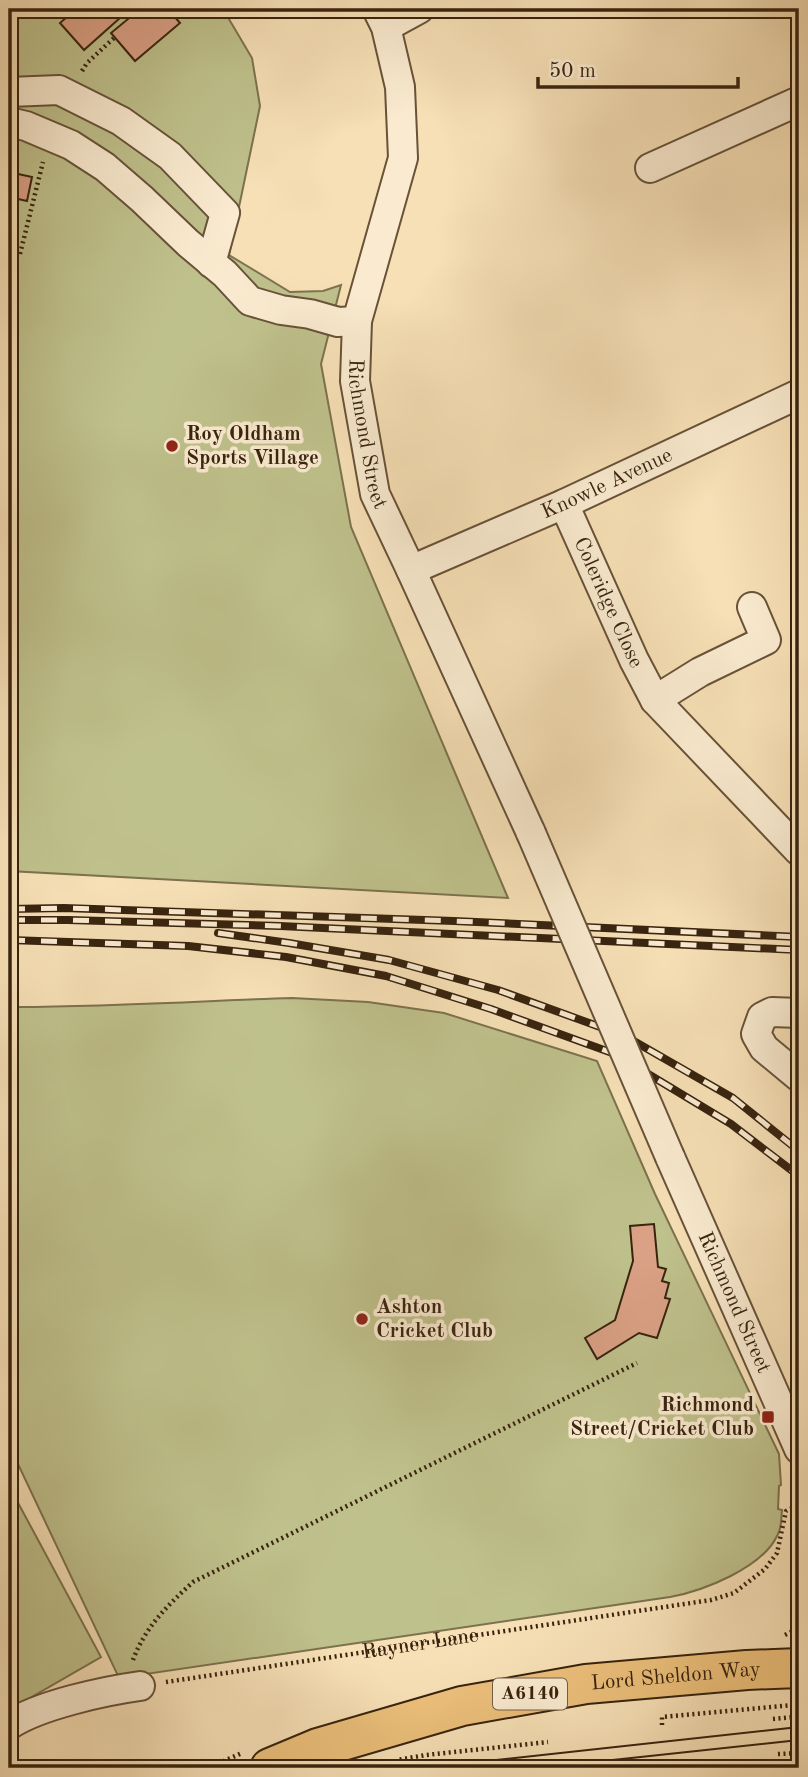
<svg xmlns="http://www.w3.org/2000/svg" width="808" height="1777" font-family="'Old Standard TT',serif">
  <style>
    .green { fill: #bfc18c; stroke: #7c724e; stroke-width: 2 }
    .building { fill: #dba186; stroke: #38230f; stroke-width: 2 }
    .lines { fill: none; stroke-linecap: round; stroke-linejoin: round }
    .minor-casing { stroke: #685239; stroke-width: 32 }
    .highway-casing { stroke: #38230f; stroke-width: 42 }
    .path { stroke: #38230f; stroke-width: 4.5; stroke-dasharray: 2 3.5; stroke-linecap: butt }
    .minor { stroke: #faebd0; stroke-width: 28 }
    .highway { stroke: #ecc07b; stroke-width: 38 }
    .tram { stroke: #38230f; stroke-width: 2 }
    .rail-casing { stroke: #38230f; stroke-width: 8 }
    .rail { stroke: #faebd0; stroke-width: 5; stroke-dasharray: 16; stroke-linecap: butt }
    .minor-bridge-casing { stroke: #685239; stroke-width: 32; stroke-linecap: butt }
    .minor-bridge { stroke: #faebd0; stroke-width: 28 }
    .poi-dot { fill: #8f2418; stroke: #faebd0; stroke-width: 2.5 }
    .labels { text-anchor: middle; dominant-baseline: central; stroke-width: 7; stroke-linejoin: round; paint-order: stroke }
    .shield { fill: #faebd0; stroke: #725f49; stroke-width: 2 }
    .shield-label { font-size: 19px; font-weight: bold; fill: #38230f }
    .street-label { font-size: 21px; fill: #38230f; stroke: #faebd0 }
    .poi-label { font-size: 21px; font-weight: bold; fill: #38230f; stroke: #faebd0; text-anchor: start }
  </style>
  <rect width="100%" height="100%" fill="#f7e0b6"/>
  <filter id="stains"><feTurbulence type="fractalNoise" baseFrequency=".00286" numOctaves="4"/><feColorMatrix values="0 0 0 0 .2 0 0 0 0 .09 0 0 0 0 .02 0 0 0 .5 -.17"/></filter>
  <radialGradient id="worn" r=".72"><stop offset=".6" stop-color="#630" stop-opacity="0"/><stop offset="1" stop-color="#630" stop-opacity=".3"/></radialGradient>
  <path class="green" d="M9 9H223L252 58 260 106 229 255 290 292 323 291 341 285 321 364 351 527 508 898 9 871Z
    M292 998 368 1002 444 1013 597 1061 655 1194 779 1454 781 1485 779 1486 778 1509 782 1510C781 1519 782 1528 777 1536 762 1568 703 1591 670 1597L119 1678 9 1445V1007C103 1007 198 1001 292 998Z
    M9 1486 101 1657 9 1710Z"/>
  <path class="building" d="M76 9H130L84 50 60 23Z
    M140 9H168L180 23 135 61 111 33Z
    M9 172 32 177 27 201 9 197Z
    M654 1224 658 1267 666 1269 662 1281 669 1283 665 1298 670 1299 657 1338 639 1333 597 1359 585 1338 615 1320 633 1261 630 1226Z"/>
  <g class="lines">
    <g class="minor-casing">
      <g id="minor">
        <path id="s2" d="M377 9 386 27 400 87 403 158 357 321 355 381 375 494 411 570 531 833"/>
        <path d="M386 27 419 9"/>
        <path d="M9 92 59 90 121 121 170 156 225 213 211 263"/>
        <path d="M9 122 26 126 71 145 105 167 142 199 188 243 225 274 250 301 281 310 310 314 338 322 357 321"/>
        <path d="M650 168 799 101"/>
        <path id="s3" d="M564 504 634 660 655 700 799 851"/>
        <path id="s4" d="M411 570 564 504 799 394"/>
        <path d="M655 700 700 672 766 640 752 607"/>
        <path d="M799 1013 772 1012 762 1017 756 1034 764 1048 799 1077"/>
        <path id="s5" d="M670 1157 799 1449"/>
        <path d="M9 1725C39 1705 104 1691 140 1686"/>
      </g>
    </g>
    <g class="highway-casing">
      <g id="highway">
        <path id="s6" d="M270 1768 318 1748 462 1706 586 1684 747 1670 799 1668"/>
      </g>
    </g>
    <g class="path">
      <path d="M82 71 87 63 115 37"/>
      <path d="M20 254 43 162"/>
      <path d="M785 1635 793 1631 799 1624"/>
      <path d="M133 1660C145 1627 168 1605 193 1582L637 1363"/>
      <path id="s1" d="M166 1682 711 1600 734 1593 765 1569 777 1553 786 1511 799 1505"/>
      <path d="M773 1719 795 1717"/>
      <path d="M662 1725V1717L794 1705"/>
      <path d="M778 1754 799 1753"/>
      <path d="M208 1768 242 1753"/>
      <path d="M399 1768 397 1760 426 1755 548 1742"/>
      <path d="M781 1768 799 1766"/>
    </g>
    <use href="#minor" class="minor"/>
    <use href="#highway" class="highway"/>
    <path class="tram" d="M422 1768 799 1727
      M538 1768 799 1740"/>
    <g class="rail-casing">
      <path id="rail" d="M9 909 64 908 454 921 799 937
        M9 920H68L280 926 799 950
        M218 933 289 943 389 960 498 990 625 1036 733 1098 799 1151
        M9 940 188 946 286 957 386 976 491 1009 615 1054 731 1124 799 1176"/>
    </g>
    <use href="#rail" class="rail"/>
    <g class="minor-bridge-casing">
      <path id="minor-bridge" d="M531 833 670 1157"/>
    </g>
    <use href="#minor-bridge" class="minor-bridge"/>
  </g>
  <g class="poi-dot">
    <circle cx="172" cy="446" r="7"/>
    <circle cx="362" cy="1319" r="7"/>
    <rect x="761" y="1410" width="14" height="14" rx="3.5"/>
  </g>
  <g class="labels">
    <rect class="shield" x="493" y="1678.5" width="74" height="31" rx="5"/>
    <g class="shield-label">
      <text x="530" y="1694">A6140</text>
    </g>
    <g class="street-label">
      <text stroke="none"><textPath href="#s2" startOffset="436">Richmond Street</textPath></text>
      <text stroke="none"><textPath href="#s4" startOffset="214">Knowle Avenue</textPath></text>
      <text stroke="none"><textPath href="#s3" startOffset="108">Coleridge Close</textPath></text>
      <text stroke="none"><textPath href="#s5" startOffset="159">Richmond Street</textPath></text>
      <text stroke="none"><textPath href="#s1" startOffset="257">Rayner Lane</textPath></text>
      <text stroke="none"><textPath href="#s6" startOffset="418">Lord Sheldon Way</textPath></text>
    </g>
    <g class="poi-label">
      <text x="186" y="434">Roy Oldham<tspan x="186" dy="24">Sports Village</tspan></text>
      <text x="376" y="1307">Ashton<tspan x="376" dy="24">Cricket Club</tspan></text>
      <text x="754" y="1405" text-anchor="end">Richmond<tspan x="754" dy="24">Street/Cricket Club</tspan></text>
    </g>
  </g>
  <rect width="808" height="1777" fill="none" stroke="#f7e0b6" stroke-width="35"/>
  <rect x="10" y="10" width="787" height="1756" fill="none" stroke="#38230f" stroke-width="3.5"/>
  <rect x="18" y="18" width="773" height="1742" fill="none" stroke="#38230f" stroke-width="2"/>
  <path d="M538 77v10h200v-10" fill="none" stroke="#38230f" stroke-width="3.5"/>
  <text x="549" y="77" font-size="21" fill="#38230f" stroke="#faebd0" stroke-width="5" paint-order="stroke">50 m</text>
  <rect width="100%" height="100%" filter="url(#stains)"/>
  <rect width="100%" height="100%" fill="url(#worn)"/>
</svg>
